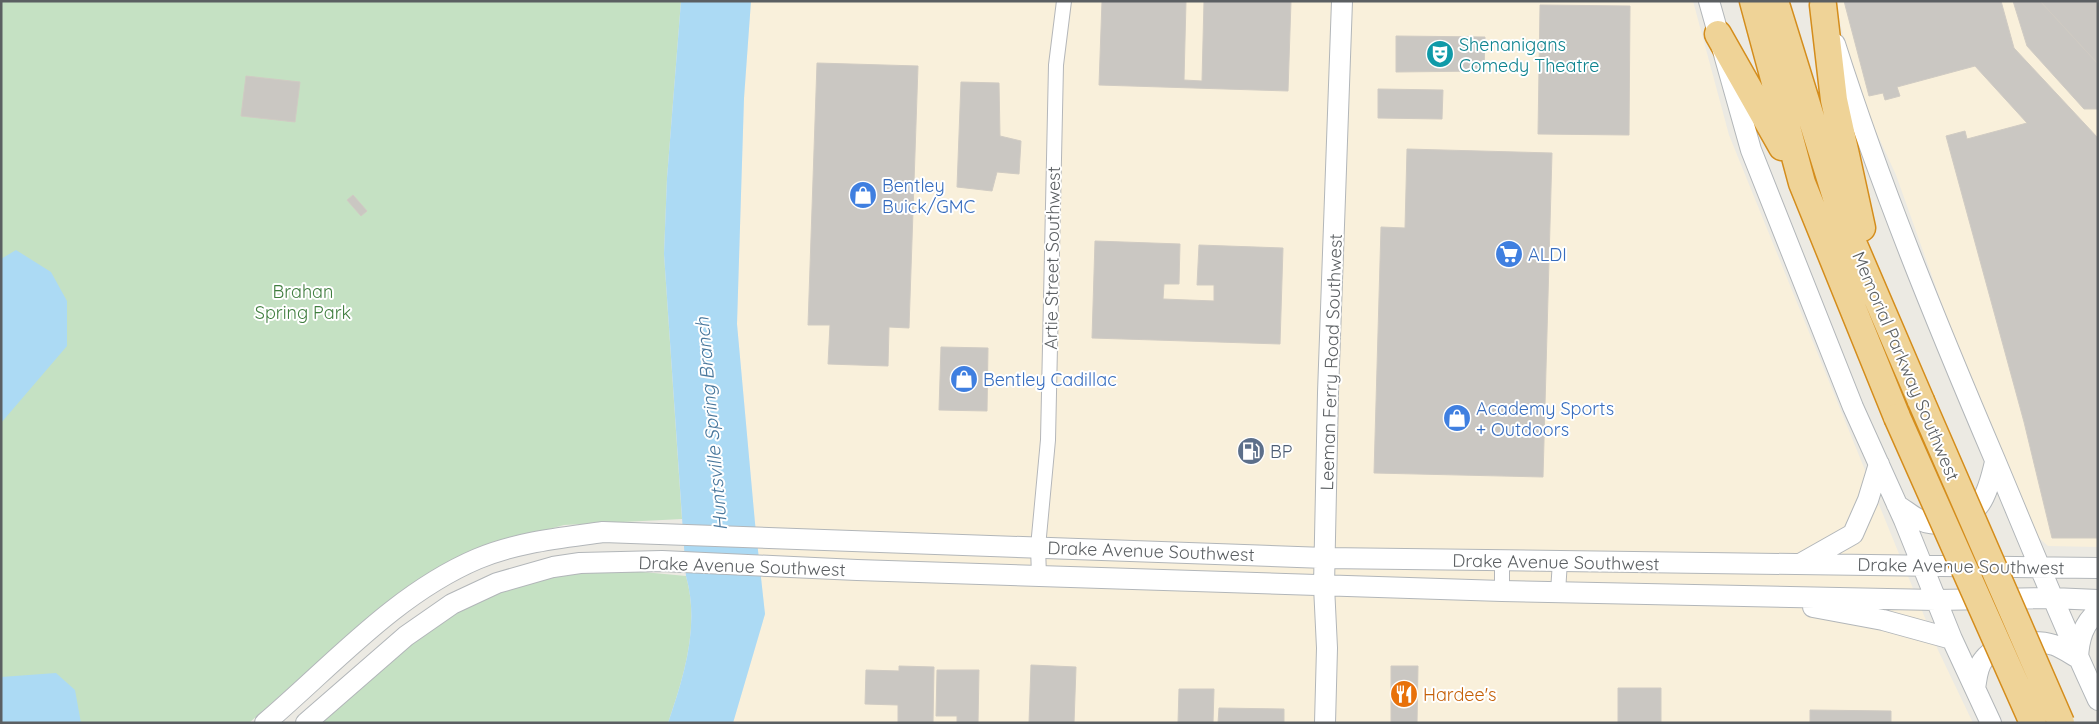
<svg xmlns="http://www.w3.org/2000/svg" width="2099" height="724" font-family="Quicksand,sans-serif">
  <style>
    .commercial { fill: #f9f0db }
    .green { fill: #c5e1c3 }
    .water { fill: #acdaf4 }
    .building { fill: #cac7c2; stroke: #d0cbc3 }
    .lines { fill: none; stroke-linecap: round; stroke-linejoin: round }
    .street-casing { stroke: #b4b6b9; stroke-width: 16 }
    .secondary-casing { stroke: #b2b6b9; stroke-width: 22 }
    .highway-casing { stroke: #d48d1c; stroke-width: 29 }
    .street { stroke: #fff; stroke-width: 14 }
    .secondary { stroke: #fff; stroke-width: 20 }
    .highway { stroke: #efd397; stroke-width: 26 }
    .highway-bridge-casing { stroke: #d48d1c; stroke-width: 29; stroke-linecap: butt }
    .highway-bridge { stroke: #efd397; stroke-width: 26 }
    .labels { text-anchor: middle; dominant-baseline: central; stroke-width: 4; stroke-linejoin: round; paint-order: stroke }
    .culture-label { font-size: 18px; fill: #0d838f; stroke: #fff; text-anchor: start }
    .shop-label { font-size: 18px; fill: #366cbe; stroke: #fff; text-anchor: start }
    .street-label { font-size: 18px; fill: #5b5f62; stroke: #fff }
    .park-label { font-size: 18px; fill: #407e3f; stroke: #fff }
    .service-label { font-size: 18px; fill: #4e5e75; stroke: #fff; text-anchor: start }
    .food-label { font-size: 18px; fill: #c56008; stroke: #fff; text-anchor: start }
    .water-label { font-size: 19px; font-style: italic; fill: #48779c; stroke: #fff }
  </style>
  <rect width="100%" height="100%" fill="#eceae3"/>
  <path class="commercial" d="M751 1H1693L1729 135 1938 650 1973 723H733L765 614 755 523 737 324 744 98Z
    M1835 1H2098V547L2048 546 2038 537 1965 369 1896 175 1855 86Z"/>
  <path class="green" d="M1 1H681L667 178 664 254 682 519 564 525 493 544 353 631 249 723H1Z
    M580 571 643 572 686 576C700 625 684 676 668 723H319C369 680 417 630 477 601 507 586 546 579 580 571Z"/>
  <path class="water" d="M681 1H751L744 98 737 324 755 523 765 614 733 723H668C684 676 700 625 686 576L664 254 667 178Z
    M16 250 51 272 67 301V346L1 423V259Z
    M56 673 75 690 81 723H1V677Z"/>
  <path class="building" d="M1102 1H1186L1184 80 1202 81 1204 1H1291L1288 91 1099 85Z
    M1844 1H2001L2014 48 2098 138V538H2052L2024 422 1946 136 1965 131 1967 139 2027 123 1975 66 1897 87 1900 96 1885 100 1883 93 1869 96Z
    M2013 1H2040L2098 64V109H2084L2027 46Z
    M2040 1H2098V64Z
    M1540 5 1630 6 1629 135 1538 134Z
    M1396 36 1485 37 1484 71 1396 72Z
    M817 63 918 66 909 328 889 327 888 366 828 364 830 325H808Z
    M246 76 300 82 295 122 241 116Z
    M961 82 999 83 1000 136 1021 141 1019 174 997 172 992 191 957 187Z
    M1378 89 1443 90 1442 119 1378 118Z
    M1407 149 1552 153 1543 477 1374 473 1381 227 1405 228Z
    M353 195 367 211 361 216 347 200Z
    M1095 241 1180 244 1179 284H1164L1163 299 1214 301V285H1197L1199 245 1283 248 1280 344 1092 338Z
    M941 347 988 348 987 411 939 410Z
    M1031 665 1076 667 1074 723H1029Z
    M899 666 934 667 933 723H898V705L865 704 866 670 899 671Z
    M1391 666H1418L1417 723H1391Z
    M937 670H979L978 723H957V716H936Z
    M1618 688H1661V723H1618Z
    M1179 689H1214L1213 723H1178Z
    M1219 708 1284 709V723H1218Z
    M1810 710 1891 711V723H1810Z"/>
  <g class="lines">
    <g class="street-casing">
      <path id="street" d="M1502 561V591
        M1039 576 1038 547 1048 440 1056 65 1064 1
        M1558 592 1560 561"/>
    </g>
    <g class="secondary-casing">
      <path id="secondary" d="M1709 1 1751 150 1853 407 1904 520 1952 639 1991 723
        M1835 44C1880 185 1937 324 1995 460 2029 541 2061 621 2098 700
        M1897 505C1905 510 1912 516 1920 520 1928 524 1934 524 1943 523 1980 521 1988 493 1995 462
        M1800 564 1853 534 1868 500 1879 464
        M1813 607 1883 620 1952 639
        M2078 658C2079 639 2083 624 2098 611
        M1975 688C1977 678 1977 667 1984 659 1997 642 2035 639 2054 645 2062 648 2071 654 2078 658
        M265 723C332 666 395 594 477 559 517 542 561 538 603 532L1325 558 2098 568
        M306 723 406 636 452 604 497 583 553 567 580 563 662 561 857 570 1502 591 1936 600 2052 598 2098 600
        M1325 723 1327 648 1324 586 1328 393 1342 1"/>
    </g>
    <g class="highway-casing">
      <path id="highway" d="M1753 1 1802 183 1897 417
        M1775 1 1842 217 1921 401
        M1823 5 1834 100 1862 228
        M1718 34 1782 147"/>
    </g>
    <use href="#street" class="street"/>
    <use href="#secondary" class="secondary"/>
    <use href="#highway" class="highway"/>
    <g class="highway-bridge-casing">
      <path id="highway-bridge" d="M1921 401 2061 723
        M1897 417 2033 723"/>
    </g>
    <use href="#highway-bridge" class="highway-bridge"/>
  </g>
  <defs>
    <g id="theatre-disc" transform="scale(1.4375)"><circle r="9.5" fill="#0f9aa8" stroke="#fff"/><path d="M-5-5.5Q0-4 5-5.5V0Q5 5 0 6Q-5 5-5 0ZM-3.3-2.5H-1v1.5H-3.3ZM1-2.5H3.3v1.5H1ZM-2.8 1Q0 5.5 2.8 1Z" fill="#fff"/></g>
    <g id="shop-disc" transform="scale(1.4375)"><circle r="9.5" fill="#3f7fe0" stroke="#fff"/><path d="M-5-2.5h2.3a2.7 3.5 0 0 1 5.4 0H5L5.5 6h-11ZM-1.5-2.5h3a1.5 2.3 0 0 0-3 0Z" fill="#fff"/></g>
    <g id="supermarket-disc" transform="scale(1.4375)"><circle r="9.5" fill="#3f7fe0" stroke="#fff"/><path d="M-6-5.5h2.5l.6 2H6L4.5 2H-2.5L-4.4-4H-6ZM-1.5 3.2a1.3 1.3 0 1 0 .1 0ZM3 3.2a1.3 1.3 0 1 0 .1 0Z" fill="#fff"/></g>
    <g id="fuel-disc" transform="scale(1.4375)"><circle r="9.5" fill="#5c6f8a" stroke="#fff"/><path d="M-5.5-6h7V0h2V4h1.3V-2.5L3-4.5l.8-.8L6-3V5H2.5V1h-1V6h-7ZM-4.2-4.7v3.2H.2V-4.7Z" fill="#fff"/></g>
    <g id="restaurant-disc" transform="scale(1.4375)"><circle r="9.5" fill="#e8710a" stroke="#fff"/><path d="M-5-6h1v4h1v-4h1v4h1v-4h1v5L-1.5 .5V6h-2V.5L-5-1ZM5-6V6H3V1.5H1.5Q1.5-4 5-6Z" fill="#fff"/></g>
  </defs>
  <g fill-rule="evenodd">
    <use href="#theatre-disc" x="1440" y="54"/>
    <use href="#shop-disc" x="863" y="195"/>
    <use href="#supermarket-disc" x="1509" y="254"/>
    <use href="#shop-disc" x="964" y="379"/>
    <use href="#shop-disc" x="1457" y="418"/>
    <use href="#fuel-disc" x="1251" y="451"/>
    <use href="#restaurant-disc" x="1404" y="694"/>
  </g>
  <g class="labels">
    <g class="culture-label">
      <text x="1459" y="44">Shenanigans<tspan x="1459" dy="21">Comedy Theatre</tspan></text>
    </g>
    <g class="shop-label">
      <text x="882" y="185">Bentley<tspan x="882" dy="21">Buick/GMC</tspan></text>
      <text x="1528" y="254">ALDI</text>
      <text x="983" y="379">Bentley Cadillac</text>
      <text x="1476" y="408">Academy Sports<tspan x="1476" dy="21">+ Outdoors</tspan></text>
    </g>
    <g class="street-label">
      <text transform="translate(1052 258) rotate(-89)">Artie Street Southwest</text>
      <text transform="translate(1331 362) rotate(-88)">Leeman Ferry Road Southwest</text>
      <text transform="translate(1906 366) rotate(67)">Memorial Parkway Southwest</text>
      <text transform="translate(1151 551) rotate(2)">Drake Avenue Southwest</text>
      <text transform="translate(1556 562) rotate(1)">Drake Avenue Southwest</text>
      <text transform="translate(742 566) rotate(2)">Drake Avenue Southwest</text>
      <text transform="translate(1961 566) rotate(1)">Drake Avenue Southwest</text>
    </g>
    <g class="park-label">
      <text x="303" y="291">Brahan<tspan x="303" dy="21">Spring Park</tspan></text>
    </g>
    <g class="service-label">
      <text x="1270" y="451">BP</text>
    </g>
    <g class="food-label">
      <text x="1423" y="694">Hardee's</text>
    </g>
    <g class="water-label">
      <text transform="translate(711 424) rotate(-95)">Huntsville Spring Branch</text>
    </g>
  </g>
  <rect width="2099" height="724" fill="none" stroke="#5b5f62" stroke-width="5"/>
</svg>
